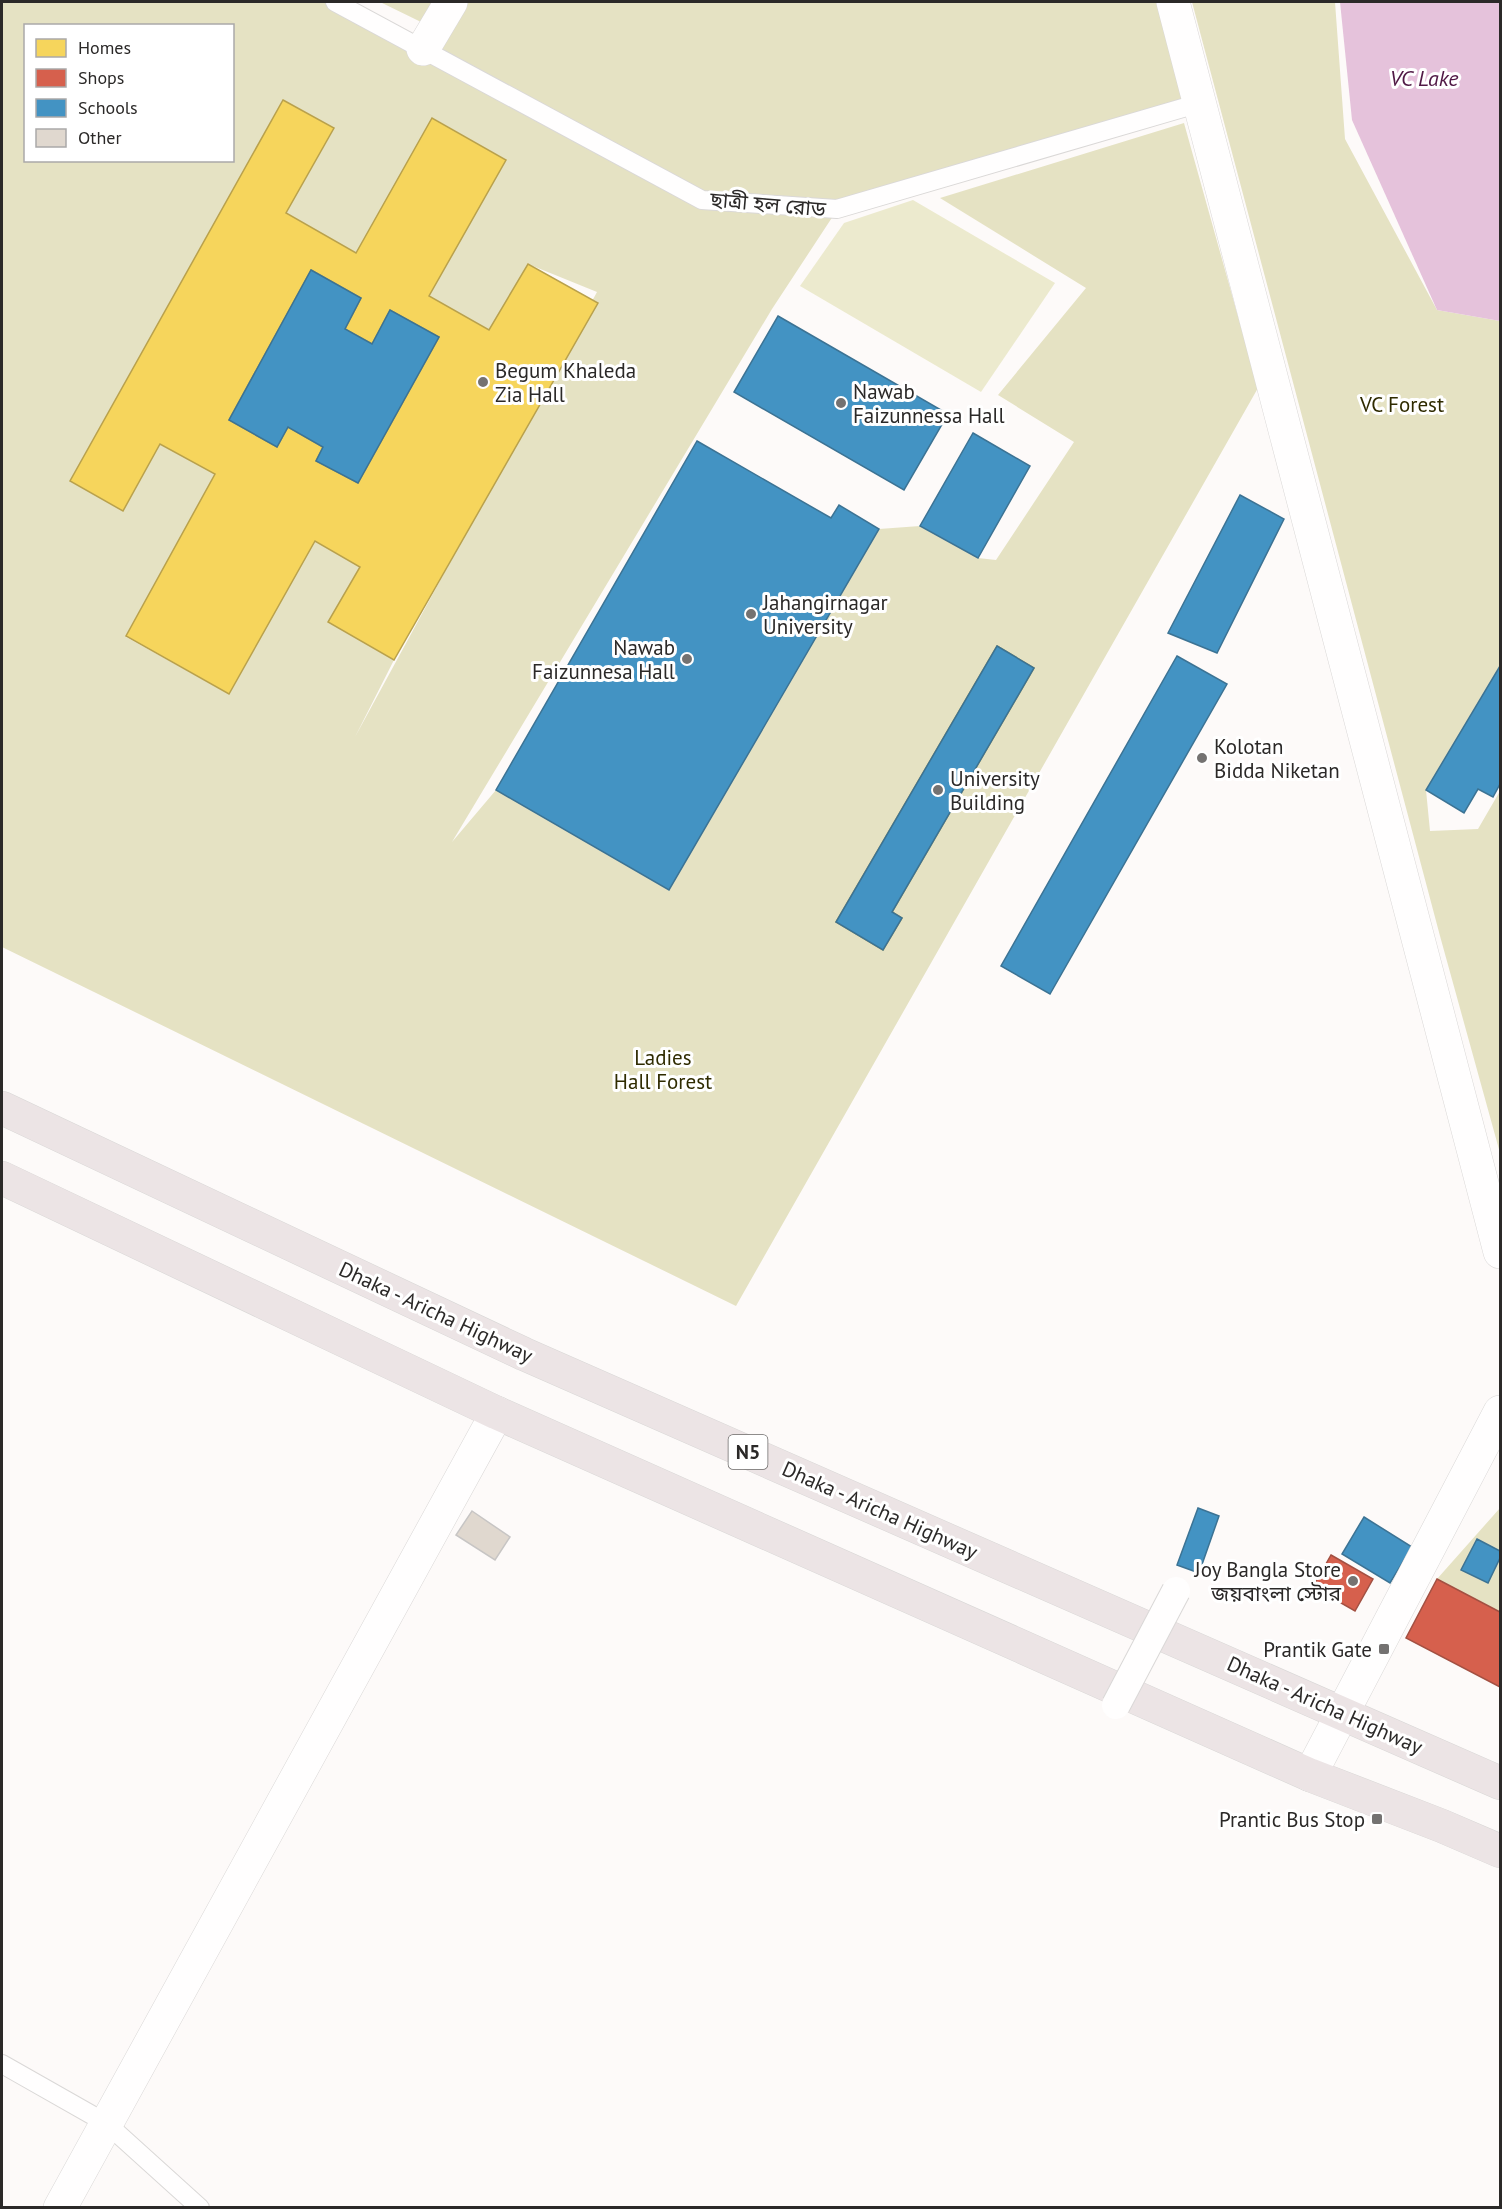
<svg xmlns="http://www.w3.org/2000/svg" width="1502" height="2209" font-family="'PT Sans','Noto Sans Bengali',sans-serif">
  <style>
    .green { fill: #eceace }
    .forest { fill: #e5e2c3; fill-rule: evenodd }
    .water { fill: #e5c2db }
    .homes { fill: #f6d55c; stroke: #b9a14c; stroke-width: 1.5; fill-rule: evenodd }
    .shops { fill: #d6604d; stroke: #a35042; stroke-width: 1.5 }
    .schools { fill: #4393c3; stroke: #3c7394; stroke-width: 1.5 }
    .building { fill: #e0d8cf; stroke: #c7c5c4; stroke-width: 1.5 }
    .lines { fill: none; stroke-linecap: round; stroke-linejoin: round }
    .service-casing { stroke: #dad8d7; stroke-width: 20 }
    .minor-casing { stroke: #dad8d7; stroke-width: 34 }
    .tertiary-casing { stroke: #dad8d7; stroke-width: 34 }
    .trunk-casing { stroke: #d8d7d6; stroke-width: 34 }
    .service { stroke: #fffefe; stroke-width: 18 }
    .minor { stroke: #fffefe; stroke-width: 33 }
    .tertiary { stroke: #fffefe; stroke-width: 33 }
    .trunk { stroke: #ece4e5; stroke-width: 33 }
    .pedestrian-bridge-casing { stroke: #dad8d7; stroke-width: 30; stroke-linecap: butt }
    .pedestrian-bridge { stroke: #fffefe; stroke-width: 28 }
    .poi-dot { fill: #747271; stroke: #fff; stroke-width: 2 }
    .labels { text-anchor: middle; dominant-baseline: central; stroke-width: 6; stroke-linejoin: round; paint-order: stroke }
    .shield { fill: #fff; stroke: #6b6968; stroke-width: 1.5 }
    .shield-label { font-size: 20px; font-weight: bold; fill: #2b2928 }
    .street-label { font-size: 21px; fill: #2b2928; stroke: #fff }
    .poi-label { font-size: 21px; fill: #2b2928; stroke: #fff; text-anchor: start }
    .park-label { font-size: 21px; fill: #2f2b00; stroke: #fff }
    .water-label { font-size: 22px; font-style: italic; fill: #511946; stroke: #fff }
  </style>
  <rect width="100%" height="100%" fill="#fdfaf9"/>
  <path class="green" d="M913 200 1055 283 981 392 800 286 844 223Z"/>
  <path class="forest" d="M2 2H332L702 200 423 49 451 2H1173L1200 103 837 210 772 309 452 842 496 790 669 890 879 529 920 526 978 558 996 560 1074 442 998 395 1086 288 940 198 1184 123 1258 388 736 1306 2 947ZM26 26H232V160H26ZM283 100 334 129 286 213 356 253 433 118 506 160 429 296 489 330 528 264 597 292 355 737 394 660 328 622 360 567 315 541 229 694 126 637 215 474 160 444 123 511 70 481Z
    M380 2H434L421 22Z
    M1192 2H1335L1345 139 1437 310 1500 321V666L1426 790 1430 831 1478 829 1500 791V1153L1440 936Z
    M1500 1508V1612L1437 1579Z"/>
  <path class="water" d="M1340 2H1500V321L1437 310 1352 120Z"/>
  <path class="homes" d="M283 100 334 128 286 213 356 253 432 118 506 160 429 296 489 330 528 264 598 303 394 660 328 622 360 567 315 541 229 694 126 636 215 474 160 444 123 511 70 481ZM311 270 361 298 345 329 372 344 390 310 439 337 358 483 316 461 323 447 288 427 277 447 229 420Z
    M997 646 1034 668 892 912 902 918 883 950 836 922Z"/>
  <path class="shops" d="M1331 1555 1373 1579 1355 1611 1313 1587Z
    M1437 1579 1500 1612V1687L1406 1638Z"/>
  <path class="schools" d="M311 270 361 298 345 329 372 344 390 310 439 337 358 483 316 461 323 447 288 427 277 447 229 420Z
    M778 316 948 414 904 490 734 392Z
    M973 433 1030 466 978 558 920 526Z
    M697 441 831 518 839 505 879 529 669 890 496 790Z
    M1240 495 1284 519 1217 653 1168 633Z
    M997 646 1034 668 892 912 902 918 883 950 836 922Z
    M1177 656 1227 684 1050 994 1001 966Z
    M1500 666V784L1493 797 1478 789 1464 813 1426 790Z
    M1198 1508 1219 1516 1199 1573 1177 1565Z
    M1364 1517 1412 1547 1390 1583 1342 1554Z
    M1477 1539 1500 1551V1558L1488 1583 1461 1570Z"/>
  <path class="building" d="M472 1511 510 1537 495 1560 456 1535Z"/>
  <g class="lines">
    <g class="service-casing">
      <path id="service" d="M335 2 702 200 837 209 1200 103
        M2 2064 106 2123 200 2208"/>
    </g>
    <g class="minor-casing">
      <path id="minor" d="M423 49 451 2
        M60 2208 497 1413"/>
    </g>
    <g class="tertiary-casing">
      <path id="tertiary" d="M1173 2 1500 1252
        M1310 1775 1500 1412"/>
    </g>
    <g class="trunk-casing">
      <path id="trunk" d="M2 1108 524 1354 1500 1783
        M2 1178 497 1413 1310 1775 1442 1826 1500 1851"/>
    </g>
    <use href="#service" class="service"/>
    <use href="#minor" class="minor"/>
    <use href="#tertiary" class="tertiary"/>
    <use href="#trunk" class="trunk"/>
    <g class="pedestrian-bridge-casing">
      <path id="pedestrian-bridge" d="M1116 1705 1176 1591"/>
    </g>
    <use href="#pedestrian-bridge" class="pedestrian-bridge"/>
  </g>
  <g class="poi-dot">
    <circle cx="483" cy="382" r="6"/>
    <circle cx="841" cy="403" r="6"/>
    <circle cx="751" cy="614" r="6"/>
    <circle cx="687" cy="659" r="6"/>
    <circle cx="1202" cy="758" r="6"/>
    <circle cx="938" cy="790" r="6"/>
    <circle cx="1353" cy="1581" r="6"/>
    <rect x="1378" y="1643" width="12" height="12" rx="3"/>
    <rect x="1371" y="1813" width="12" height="12" rx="3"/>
  </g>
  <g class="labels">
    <rect class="shield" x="728.5" y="1435" width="39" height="34" rx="4.5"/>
    <g class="shield-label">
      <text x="748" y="1452">N5</text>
    </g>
    <g class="street-label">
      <text transform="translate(768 204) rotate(5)">ছাত্রী হল রোড</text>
      <text transform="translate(436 1312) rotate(25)">Dhaka - Aricha Highway</text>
      <text transform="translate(880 1510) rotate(24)">Dhaka - Aricha Highway</text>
      <text transform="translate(1325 1705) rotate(24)">Dhaka - Aricha Highway</text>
    </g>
    <g class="poi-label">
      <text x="495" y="370">Begum Khaleda<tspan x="495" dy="24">Zia Hall</tspan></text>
      <text x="853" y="391">Nawab<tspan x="853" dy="24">Faizunnessa Hall</tspan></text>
      <text x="763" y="602">Jahangirnagar<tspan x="763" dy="24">University</tspan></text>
      <text x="675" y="647" text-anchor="end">Nawab<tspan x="675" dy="24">Faizunnesa Hall</tspan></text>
      <text x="1214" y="746">Kolotan<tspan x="1214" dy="24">Bidda Niketan</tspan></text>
      <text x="950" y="778">University<tspan x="950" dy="24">Building</tspan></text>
      <text x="1341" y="1569" text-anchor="end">Joy Bangla Store<tspan x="1341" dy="24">জয়বাংলা স্টোর</tspan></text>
      <text x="1372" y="1649" text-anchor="end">Prantik Gate</text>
      <text x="1365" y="1819" text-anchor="end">Prantic Bus Stop</text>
    </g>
    <g class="park-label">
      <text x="1402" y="404">VC Forest</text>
      <text x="663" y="1057">Ladies<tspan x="663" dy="24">Hall Forest</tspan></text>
    </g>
    <g class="water-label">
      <text x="1424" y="78">VC Lake</text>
    </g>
  </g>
  <rect width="1502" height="2209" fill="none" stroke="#2b2928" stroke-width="6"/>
  <rect x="24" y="24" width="210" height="138" fill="#ffffff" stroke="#aaa9a9" stroke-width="1.5"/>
  <rect x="36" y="39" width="30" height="18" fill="#f6d55c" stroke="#aaa9a9" stroke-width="1.5"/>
  <text x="78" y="54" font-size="18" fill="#2b2928">Homes</text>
  <rect x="36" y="69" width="30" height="18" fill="#d6604d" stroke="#aaa9a9" stroke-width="1.5"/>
  <text x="78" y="84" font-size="18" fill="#2b2928">Shops</text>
  <rect x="36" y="99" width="30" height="18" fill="#4393c3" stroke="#aaa9a9" stroke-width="1.5"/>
  <text x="78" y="114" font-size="18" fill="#2b2928">Schools</text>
  <rect x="36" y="129" width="30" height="18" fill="#e0d8cf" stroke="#aaa9a9" stroke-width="1.5"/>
  <text x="78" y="144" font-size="18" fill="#2b2928">Other</text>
</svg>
